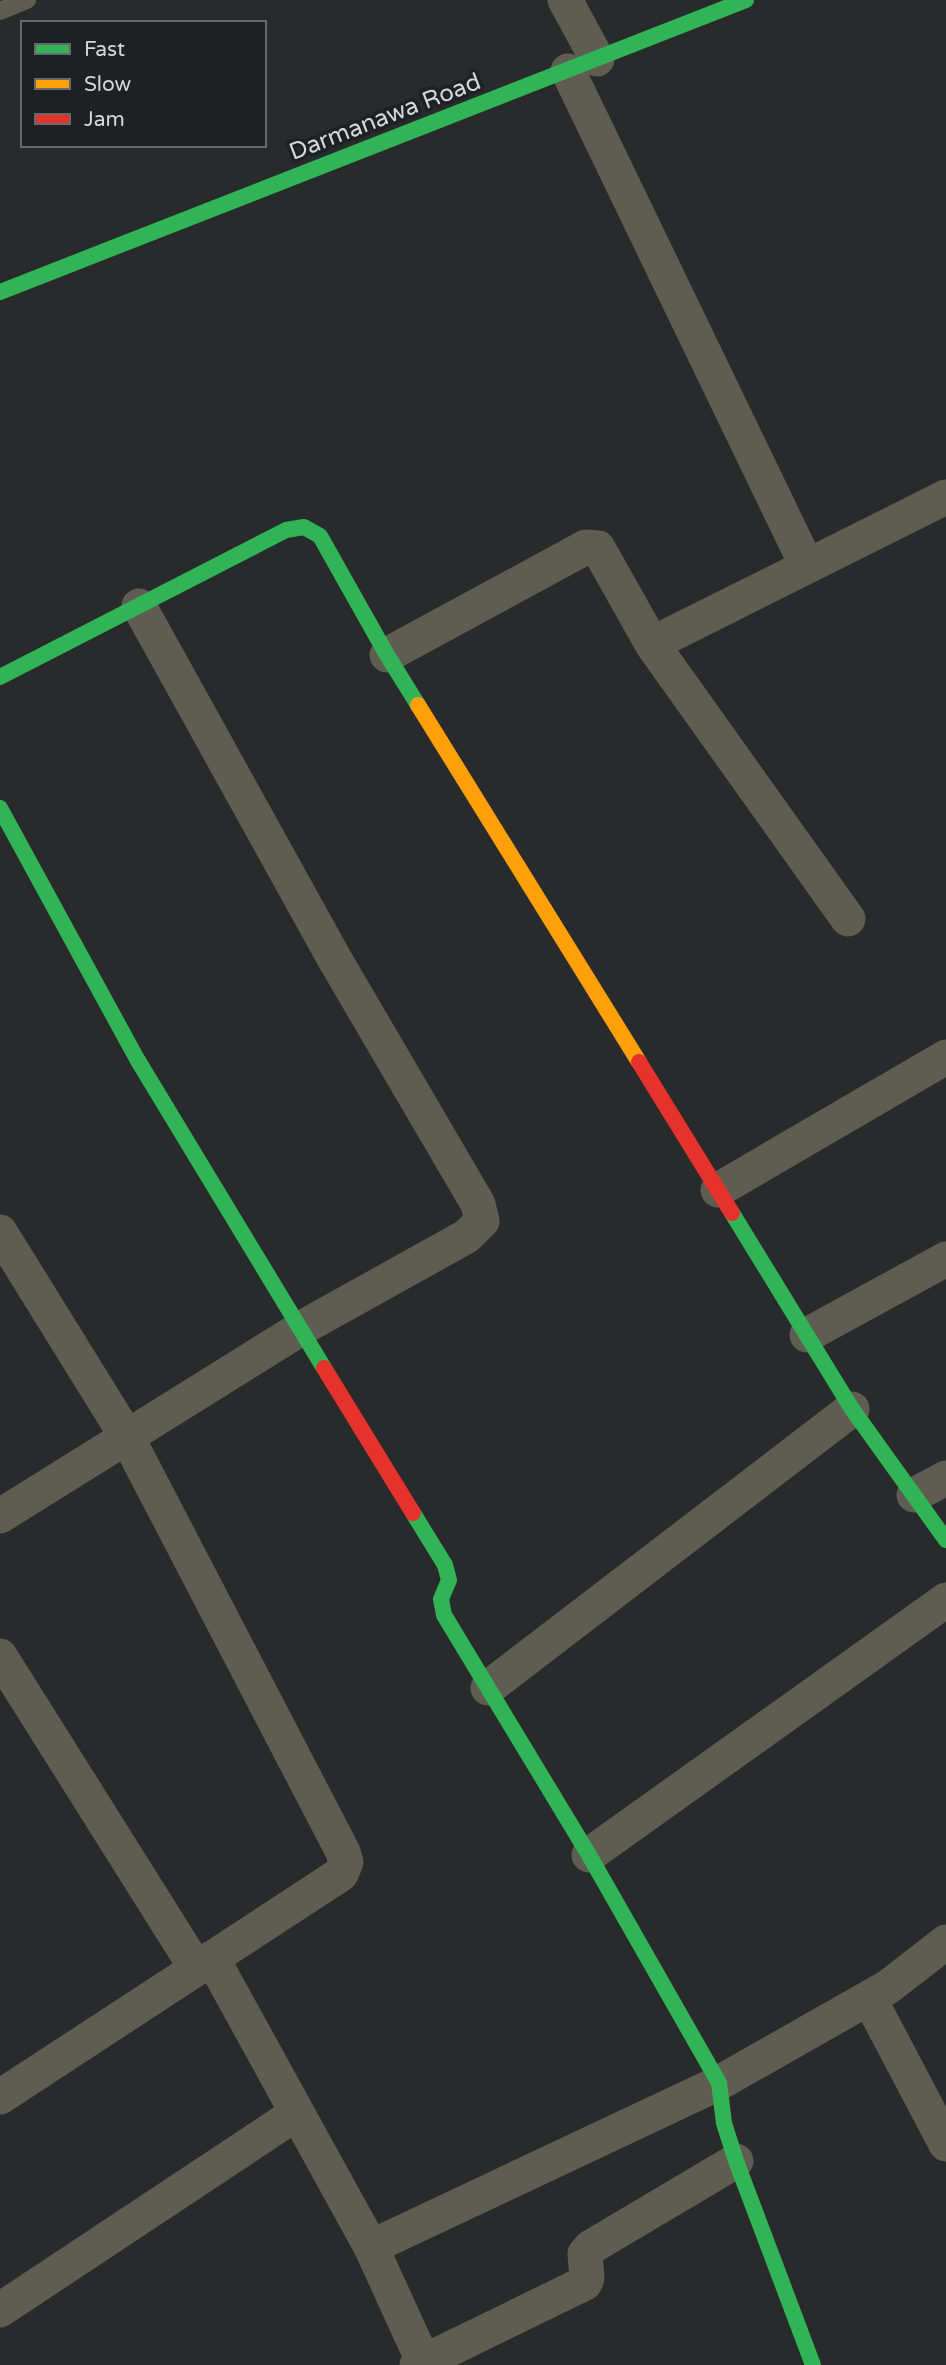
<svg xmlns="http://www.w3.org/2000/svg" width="946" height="2365" font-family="'Varela Round',sans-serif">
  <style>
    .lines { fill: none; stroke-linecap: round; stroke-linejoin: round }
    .lane { stroke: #5f5d52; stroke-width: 18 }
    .street { stroke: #5f5d52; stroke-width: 35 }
    .fast { stroke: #30b455; stroke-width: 16 }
    .slow { stroke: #ff9f0a; stroke-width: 16 }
    .jam { stroke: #e5322d; stroke-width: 16 }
    .labels { text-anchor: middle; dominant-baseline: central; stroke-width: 7; stroke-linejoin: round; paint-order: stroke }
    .street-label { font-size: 24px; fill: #d4d6d7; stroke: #1e2123 }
  </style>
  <rect width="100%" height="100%" fill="#282a2b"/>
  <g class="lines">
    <path class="lane" d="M0 11 27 0"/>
    <path class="street" d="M565 0 597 59
      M568 71 807 566
      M652 644 946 497
      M387 655 586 547 598 548 652 644 848 919
      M718 1190 946 1057
      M0 1232 127 1437 343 1852 346 1862 341 1874 0 2097
      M807 1335 946 1259
      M914 1495 946 1478
      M0 1516 300 1329 467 1236 482 1221 478 1204 334 958 139 606
      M0 1656 196 1968
      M488 1688 852 1409
      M589 1855 946 1600
      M212 1958 371 2247 423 2361
      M869 1998 946 2144
      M371 2247 719 2083 888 1987 946 1942
      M0 2310 297 2113
      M417 2365 585 2283 587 2278 585 2254 591 2247 736 2161"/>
    <path class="fast" d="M0 292 746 0
      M0 677 286 530 304 527 320 536 387 655 418 705
      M0 808 137 1059 324 1368
      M732 1213 852 1409 946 1540
      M413 1513 445 1565 449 1580 441 1599 444 1615 589 1855 719 2083 724 2123 736 2161 813 2365"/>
    <path class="slow" d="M418 705 639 1062"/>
    <path class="jam" d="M639 1062 732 1213
      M324 1368 413 1513"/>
  </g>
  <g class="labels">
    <g class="street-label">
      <text transform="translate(385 117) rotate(-21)">Darmanawa Road</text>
    </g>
  </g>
  <rect x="21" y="21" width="245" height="126" fill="#1e2123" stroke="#67696b" stroke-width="2"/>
  <rect x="35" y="44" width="35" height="10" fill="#30b455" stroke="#67696b" stroke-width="2"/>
  <text x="84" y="56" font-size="21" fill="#d4d6d7">Fast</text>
  <rect x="35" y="79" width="35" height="10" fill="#ff9f0a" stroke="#67696b" stroke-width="2"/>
  <text x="84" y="91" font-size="21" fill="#d4d6d7">Slow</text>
  <rect x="35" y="114" width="35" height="10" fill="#e5322d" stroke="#67696b" stroke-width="2"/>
  <text x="84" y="126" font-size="21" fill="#d4d6d7">Jam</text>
</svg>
